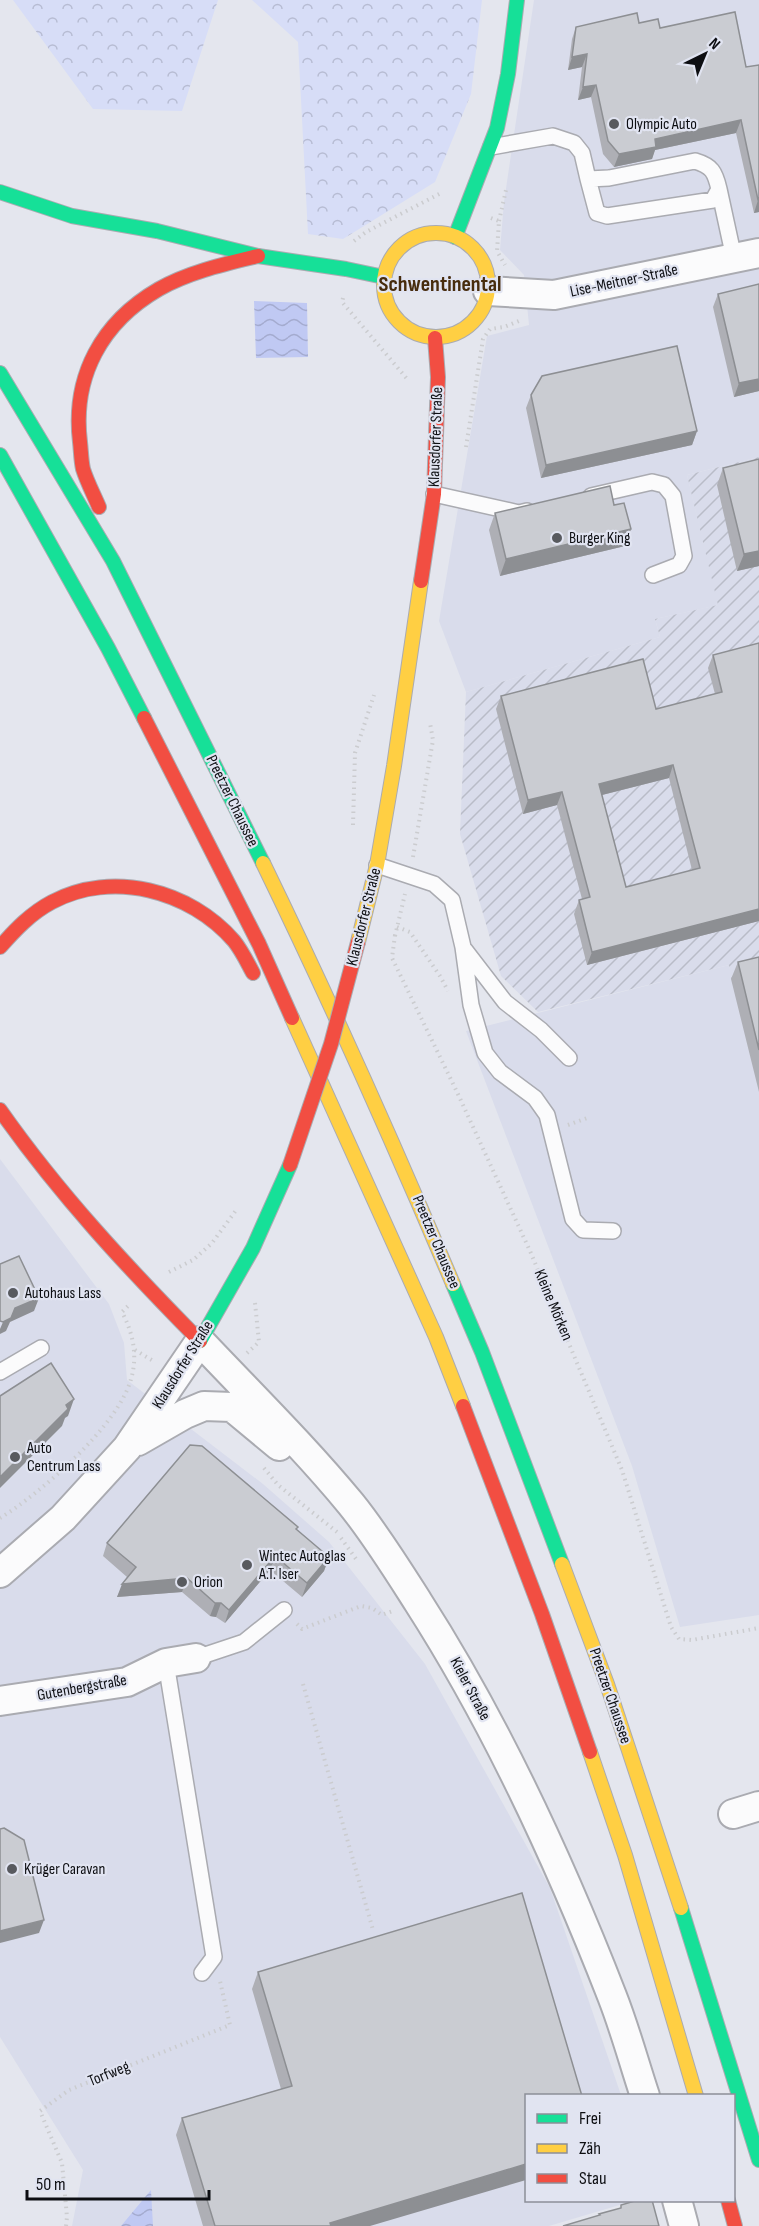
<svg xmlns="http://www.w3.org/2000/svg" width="759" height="2226" font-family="'Sofia Sans Condensed',sans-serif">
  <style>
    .built { fill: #d9dceb }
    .industrial { fill: url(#industrial-furrows) }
    .forest { fill: url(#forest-crowns) }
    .water { fill: url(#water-waves) }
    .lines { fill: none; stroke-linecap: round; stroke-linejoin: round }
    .lane-casing { stroke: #aaabb1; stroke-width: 18 }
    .street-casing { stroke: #aaabb1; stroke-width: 32 }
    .fast-casing { stroke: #aaabb1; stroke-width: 16 }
    .slow-casing { stroke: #aaabb1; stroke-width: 16 }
    .jam-casing { stroke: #aaabb1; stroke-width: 16 }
    .path { stroke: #cbcccf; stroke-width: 4; stroke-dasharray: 1.5 4.5; stroke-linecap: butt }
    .lane { stroke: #fbfbfc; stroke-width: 15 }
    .street { stroke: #fbfbfc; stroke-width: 28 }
    .fast { stroke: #16e098; stroke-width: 14 }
    .slow { stroke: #ffcf43; stroke-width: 14 }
    .jam { stroke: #f24e42; stroke-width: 14 }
    .jam-bridge-casing { stroke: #aaabb1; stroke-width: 16; stroke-linecap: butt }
    .jam-bridge { stroke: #f24e42; stroke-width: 14 }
    .wall { fill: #aeafb5; fill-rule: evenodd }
    .shaded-wall { fill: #8d8f93 }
    .building { fill: #caccd2; stroke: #8d8f93; stroke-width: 1.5; fill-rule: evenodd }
    .poi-dot { fill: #585a5f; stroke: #e1e4f1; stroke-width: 2 }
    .labels { text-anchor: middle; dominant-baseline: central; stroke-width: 4.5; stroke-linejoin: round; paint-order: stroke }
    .poi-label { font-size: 16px; fill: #0d0e12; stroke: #e1e4f1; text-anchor: start }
    .street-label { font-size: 16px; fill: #0d0e12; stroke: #e1e4f1 }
    .district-label { font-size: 22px; font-weight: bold; fill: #472c0d; stroke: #e1e4f1 }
  </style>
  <defs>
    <pattern id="industrial-furrows" width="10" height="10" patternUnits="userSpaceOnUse" patternTransform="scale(1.5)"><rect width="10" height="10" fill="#d9dceb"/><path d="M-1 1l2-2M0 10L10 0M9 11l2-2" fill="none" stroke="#b9bcc8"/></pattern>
    <pattern id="forest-crowns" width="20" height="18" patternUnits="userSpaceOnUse" patternTransform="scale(1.5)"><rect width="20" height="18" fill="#d7ddf7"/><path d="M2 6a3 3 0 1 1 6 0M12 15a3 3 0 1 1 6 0" fill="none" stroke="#b7bcd3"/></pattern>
    <pattern id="water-waves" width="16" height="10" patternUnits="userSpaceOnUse" patternTransform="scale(1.5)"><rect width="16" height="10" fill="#c0c9f3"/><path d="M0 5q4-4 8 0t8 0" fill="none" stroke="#a4abcf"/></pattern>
  </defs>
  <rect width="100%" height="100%" fill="#e4e6ee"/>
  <path class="built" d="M534 0H759V457L687 475 719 605 655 619 660 637 466 692 439 621 487 336 529 325 524 275 500 250 504 202Z
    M729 965 732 979 759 972V1615L680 1627 632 1466 466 1031Z
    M0 1159 109 1304 124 1343 127 1380 263 1484 329 1542 425 1664 550 1888 621 2095 526 2096V2200L633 2201 549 2226H72L83 2170 0 2037Z"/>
  <path class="industrial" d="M759 457V972L731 979 729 965 538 1012 501 976 460 834 466 692 660 637 655 619 718 605 687 475Z"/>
  <path class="forest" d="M13 0H218L182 111 93 109Z
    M252 0H482L471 94 435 182 343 239 308 234 298 42Z"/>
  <path class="water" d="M254 301 307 303 308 357 256 358Z
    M151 2190 153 2226H121Z"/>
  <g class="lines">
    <g class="lane-casing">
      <path id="lane" d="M491 147 553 136 574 143 582 153 588 179 609 178 695 161C712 166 715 172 719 189L713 200 607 216 597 213 588 179
        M719 189 734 258
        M434 494 519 513 527 511
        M591 496 652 482 664 485 673 496 684 556 679 565 653 575
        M377 865 434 884 452 900 463 947 471 1005 485 1053 500 1072 535 1098 547 1115 573 1219 583 1230 613 1231
        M465 950 505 1002 541 1030 569 1058
        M0 1372 41 1348
        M196 1658 244 1642 284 1610
        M166 1663 214 1957 202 1973"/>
    </g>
    <g class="street-casing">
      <path id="street" d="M488 291 554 295 759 253
        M138 1441 185 1414 204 1406 232 1407 279 1446
        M0 1573 63 1518 127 1448 200 1341C251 1395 304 1447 351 1504 376 1535 397 1569 418 1602 497 1725 559 1860 612 1996 625 2029 634 2063 645 2096
        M0 1701 127 1682 166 1663 196 1658
        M733 1814 759 1806
        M677 2200 684 2226"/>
    </g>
    <g class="fast-casing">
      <path id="fast" d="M0 192 72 216 157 231 258 256 346 269 384 277
        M455 237 497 128 508 74 517 0
        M0 373 113 561 263 863
        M0 455 108 648 144 718
        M453 1284 482 1352 562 1564
        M200 1341 253 1248 290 1165
        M681 1908 759 2160"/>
    </g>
    <g class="slow-casing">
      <path id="slow" d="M384 285a52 52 0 1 1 104 0a52 52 0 1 1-104 0Z
        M263 863C330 1001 393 1142 453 1284
        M358 942 377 865 394 766 421 581
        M292 1018 436 1337 463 1406
        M562 1564 607 1684 681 1908
        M590 1752 625 1855 696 2096"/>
    </g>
    <g class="jam-casing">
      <path id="jam" d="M99 507C94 495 87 482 83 469 81 460 81 450 80 442 72 376 102 322 159 289 189 272 225 264 258 256
        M421 581 434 494 438 377 435 338
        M144 718 259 944 292 1018
        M0 947C15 930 31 913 52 902 112 870 190 890 234 941 242 951 247 962 253 973
        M0 1110C59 1194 128 1268 200 1341
        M463 1406 542 1614 590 1752
        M728 2200 735 2226"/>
    </g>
    <path class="path" d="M491 218 499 221 497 251 505 265
      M499 221 506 190
      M354 241 366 232 441 193
      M343 298 342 302 408 380
      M466 447 483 339 490 329 504 327 519 321V318
      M353 825 355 753 374 695
      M413 857 433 740 430 723
      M397 927 410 932 440 976 448 991
      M395 935 392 958 457 1092 530 1251 622 1470 671 1627 679 1639 692 1640 759 1628
      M395 936 405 894
      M568 1125 587 1118
      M169 1272 193 1260 212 1243 237 1209
      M135 1350 155 1362
      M247 1353 259 1342 255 1303
      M264 1468 278 1485 337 1532
      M0 1518C40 1494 119 1425 131 1379 138 1356 133 1333 122 1312L129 1305
      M341 1538 356 1559
      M297 1624 302 1629 361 1606 372 1608 382 1615 393 1611
      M303 1684 373 1930
      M66 2226 67 2217 62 2163 40 2111 69 2090 230 2025 220 1981"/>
    <use href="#lane" class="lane"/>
    <use href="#street" class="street"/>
    <use href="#fast" class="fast"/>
    <use href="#slow" class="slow"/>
    <use href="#jam" class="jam"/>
    <g class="jam-bridge-casing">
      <path id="jam-bridge" d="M290 1165 331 1044 358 942"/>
    </g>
    <use href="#jam-bridge" class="jam-bridge"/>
  </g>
  <path class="wall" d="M639 23 660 28 746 67 759 65V212L754 213 736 133 655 150 652 159 614 167 603 154 591 97 578 100 582 67 568 70 572 39 576 27Z
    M718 294 759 391 734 397 713 307Z
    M531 395 697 431 692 445 541 478 526 408Z
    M723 468 759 566 737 571 717 485Z
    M614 505 631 529 625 546 500 576 489 530 495 513Z
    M759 643V921L587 965 574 914 579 900 582 899 557 805 523 814 496 709 501 696 656 709 715 694 708 668 713 655ZM669 778 692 870 626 887 602 795Z
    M759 957V1092L731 979 738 962Z
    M297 1530 329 1557 324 1571 302 1597 270 1570 225 1623 216 1617 210 1616 182 1592 117 1597 127 1577 103 1556 107 1543Z
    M258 1972 370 2226H203L176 2135 182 2118 281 2089 252 1989Z"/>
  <path class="shaded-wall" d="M587 54 582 67 568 70 572 57Z
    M596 85 591 97 578 100 583 87Z
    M741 120 736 133 655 150 652 159 614 167 619 154 655 139Z
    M758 200H759V212L754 213Z
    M759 379V391L734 397 739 383Z
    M697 431 692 445 541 478 546 465Z
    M631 529 625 546 500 576 506 559Z
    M759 551V566L737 571 744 554Z
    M673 765 669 778 594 797 599 784Z
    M562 792 557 805 523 814 528 800Z
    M759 909V921L587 965 592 952Z
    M39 1298 34 1311 10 1322 6 1331 0 1334V1329L3 1322 15 1308Z
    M74 1399 68 1416 65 1418 62 1426 0 1488V1477L66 1405Z
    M275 1556 270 1570 225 1623 229 1610Z
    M329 1557 324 1571 302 1597 307 1583Z
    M187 1578 182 1592 117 1597 122 1584Z
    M215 1603H221L216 1617 210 1616Z
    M44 1920 39 1933 0 1943V1931Z
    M526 2164V2180L370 2226H329L330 2223Z"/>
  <path class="building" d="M735 12 746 67 759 65V200H758L741 120 655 139 656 147 619 154 608 141 596 85 583 87 587 54 572 57 576 27 637 13 639 23 658 19 660 28Z
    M759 284V379L739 383 718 294Z
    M677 346 697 431 546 465 531 395 542 376Z
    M759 459V551L744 554 723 468Z
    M610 486 614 505 624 503 631 529 506 559 495 513Z
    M759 643V909L592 952 579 900 590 897 562 792 528 800 501 696 643 659 656 709 722 692 713 655ZM673 765 700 868 626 887 599 784Z
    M759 957V1050L738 962Z
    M19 1256 39 1298 15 1308 11 1318 3 1322 0 1321V1264Z
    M51 1363 74 1399 66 1405 68 1409 0 1477V1396Z
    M190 1445 202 1446 298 1527 296 1529 329 1557 307 1583 275 1556 229 1610 221 1603H215L187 1578 122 1584 136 1567 107 1543Z
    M4 1828 24 1840 44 1920 0 1931V1829Z
    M522 1893 582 2096H526V2164L330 2223 331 2226H215L182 2118 292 2086 258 1972Z
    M638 2200H652L659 2226H563L600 2215 599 2214 621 2208V2205Z"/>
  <g class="poi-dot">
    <circle cx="614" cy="124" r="6"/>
    <circle cx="557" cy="538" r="6"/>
    <circle cx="13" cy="1293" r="6"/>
    <circle cx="15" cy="1457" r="6"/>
    <circle cx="247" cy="1565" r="6"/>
    <circle cx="182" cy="1582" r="6"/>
    <circle cx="12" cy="1869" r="6"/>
  </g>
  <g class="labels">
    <g class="poi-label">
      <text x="626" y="124">Olympic Auto</text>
      <text x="569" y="538">Burger King</text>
      <text x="25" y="1293">Autohaus Lass</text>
      <text x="27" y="1448">Auto<tspan x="27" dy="18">Centrum Lass</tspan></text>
      <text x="259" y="1556">Wintec Autoglas<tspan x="259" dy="18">A.T. Iser</tspan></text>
      <text x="194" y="1582">Orion</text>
      <text x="24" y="1869">Krüger Caravan</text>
    </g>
    <g class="street-label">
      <text transform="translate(624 281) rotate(-12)">Lise-Meitner-Straße</text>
      <text transform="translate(436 437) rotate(-88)">Klausdorfer Straße</text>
      <text transform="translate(232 801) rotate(64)">Preetzer Chaussee</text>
      <text transform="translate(364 917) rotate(-76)">Klausdorfer Straße</text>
      <text transform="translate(436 1242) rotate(67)">Preetzer Chaussee</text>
      <text transform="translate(553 1305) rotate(67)">Kleine Mörken</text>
      <text transform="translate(183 1365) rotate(-58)">Klausdorfer Straße</text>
      <text transform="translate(82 1688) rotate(-10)">Gutenbergstraße</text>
      <text transform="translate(470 1689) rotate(62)">Kieler Straße</text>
      <text transform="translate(610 1696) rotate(71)">Preetzer Chaussee</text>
      <text transform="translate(109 2074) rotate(-22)">Torfweg</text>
    </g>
    <g class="district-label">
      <text x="440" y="284">Schwentinental</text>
    </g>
  </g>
  <rect x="525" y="2094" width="210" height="108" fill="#e1e4f1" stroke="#8c8e98" stroke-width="1.5"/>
  <rect x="537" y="2114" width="30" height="9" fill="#16e098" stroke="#8c8e98" stroke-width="1.5"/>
  <text x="579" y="2124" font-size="18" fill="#0d0e12">Frei</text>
  <rect x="537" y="2144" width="30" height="9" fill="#ffcf43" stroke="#8c8e98" stroke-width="1.5"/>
  <text x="579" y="2154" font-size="18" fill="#0d0e12">Zäh</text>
  <rect x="537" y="2174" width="30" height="9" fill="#f24e42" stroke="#8c8e98" stroke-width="1.5"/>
  <text x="579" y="2184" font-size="18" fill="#0d0e12">Stau</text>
  <g transform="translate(705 54) rotate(43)" stroke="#e1e4f1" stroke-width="4.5" paint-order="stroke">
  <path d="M0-4.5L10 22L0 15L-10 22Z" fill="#0d0e12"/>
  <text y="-9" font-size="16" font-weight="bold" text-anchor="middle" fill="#0d0e12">N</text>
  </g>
  <path d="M27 2190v9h182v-9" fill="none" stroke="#0d0e12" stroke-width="3"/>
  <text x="36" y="2190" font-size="18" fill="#0d0e12" stroke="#e1e4f1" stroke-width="4.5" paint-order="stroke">50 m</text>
</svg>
